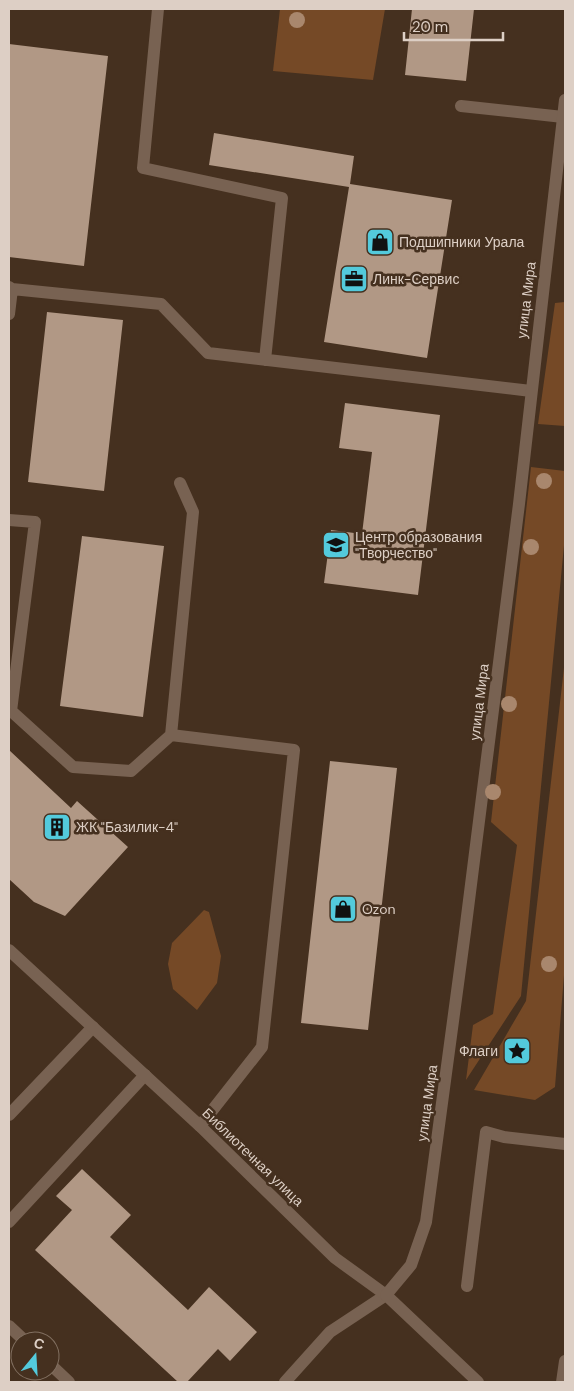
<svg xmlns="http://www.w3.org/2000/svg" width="574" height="1391" font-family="'DM Sans',sans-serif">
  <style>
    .green { fill: #754926 }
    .building { fill: #b19885 }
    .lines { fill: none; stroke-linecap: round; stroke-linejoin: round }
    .service { stroke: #786252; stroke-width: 12 }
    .minor { stroke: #786252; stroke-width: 12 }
    .tertiary { stroke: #786252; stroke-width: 12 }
    .tree { fill: #a9876d }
    .labels { text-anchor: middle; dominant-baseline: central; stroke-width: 5; stroke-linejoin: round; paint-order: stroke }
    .poi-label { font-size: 14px; fill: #ddcfc5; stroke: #45301f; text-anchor: start }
    .street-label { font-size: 14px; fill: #ddcfc5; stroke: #45301f }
  </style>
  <rect width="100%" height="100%" fill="#45301f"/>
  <path class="green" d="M280 9H385L373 80 273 71Z
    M565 302V426L538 424 555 303Z
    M531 467 565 471V535L521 996 466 1080 473 1025 493 1014 517 845 491 822Z
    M565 659V963L555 1087 535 1100 474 1090 526 1001Z
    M204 910 209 912 221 956 217 983 197 1010 173 989 168 964 172 943Z"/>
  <path class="building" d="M412 9H474L466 81 405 75Z
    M9 44 108 56 84 266 9 257Z
    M214 133 354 156 350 184 452 200 427 358 324 342 349 187 209 165Z
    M47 312 123 320 104 491 28 482Z
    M345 403 440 415 418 595 324 583 331 530 362 534 372 452 339 448Z
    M82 536 164 546 143 717 60 706Z
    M9 750 71 808 77 801 128 847 65 916 34 902 9 879Z
    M330 761 397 768 368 1030 301 1023Z
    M82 1169 131 1215 110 1237 188 1310 209 1287 257 1332 230 1361 218 1349 187 1382H178L35 1250 72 1210 56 1196Z"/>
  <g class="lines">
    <path class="service" d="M158 9 143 168 282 198 265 360
      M461 106 563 117
      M9 287 12 289 161 304 208 353 531 391
      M9 314 12 289
      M9 520 35 522 11 711
      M9 709 73 767 131 771 171 735 294 750 262 1047 200 1126
      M171 735 193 512 180 483
      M9 1115 93 1027
      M9 1222 145 1075
      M467 1286 486 1132 504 1137 565 1144
      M9 1326 25 1341
      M50 1364 69 1382
      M285 1382 330 1332 386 1295"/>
    <path class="minor" d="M9 950 200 1126 335 1258 386 1295"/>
    <path class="tertiary" d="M478 1382 386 1295 411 1265 426 1222 465 932 519 504 565 100
      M562 1382 565 1361"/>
  </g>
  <g class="tree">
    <circle cx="297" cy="20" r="8"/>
    <circle cx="544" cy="481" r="8"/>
    <circle cx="531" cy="547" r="8"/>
    <circle cx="509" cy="704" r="8"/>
    <circle cx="493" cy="792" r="8"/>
    <circle cx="549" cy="964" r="8"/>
  </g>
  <defs>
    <g id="shop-square" transform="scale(1.4375)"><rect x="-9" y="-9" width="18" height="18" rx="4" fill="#53cadc" stroke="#45301f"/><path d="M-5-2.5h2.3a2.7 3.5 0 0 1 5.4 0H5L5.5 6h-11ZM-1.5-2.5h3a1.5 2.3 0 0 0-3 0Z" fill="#111"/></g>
    <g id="office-square" transform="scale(1.4375)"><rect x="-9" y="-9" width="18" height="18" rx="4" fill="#53cadc" stroke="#45301f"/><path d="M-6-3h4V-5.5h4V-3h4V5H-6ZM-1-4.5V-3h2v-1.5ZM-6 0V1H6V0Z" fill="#111"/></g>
    <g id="school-square" transform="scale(1.4375)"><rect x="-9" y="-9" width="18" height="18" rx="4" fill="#53cadc" stroke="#45301f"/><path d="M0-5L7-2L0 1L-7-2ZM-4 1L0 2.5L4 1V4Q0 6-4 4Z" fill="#111"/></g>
    <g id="building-square" transform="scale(1.4375)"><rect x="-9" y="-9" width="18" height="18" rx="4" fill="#53cadc" stroke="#45301f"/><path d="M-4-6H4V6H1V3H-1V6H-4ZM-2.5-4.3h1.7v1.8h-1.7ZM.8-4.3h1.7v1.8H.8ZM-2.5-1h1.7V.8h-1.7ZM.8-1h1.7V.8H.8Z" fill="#111"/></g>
    <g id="sight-square" transform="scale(1.4375)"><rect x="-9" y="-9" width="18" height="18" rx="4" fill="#53cadc" stroke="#45301f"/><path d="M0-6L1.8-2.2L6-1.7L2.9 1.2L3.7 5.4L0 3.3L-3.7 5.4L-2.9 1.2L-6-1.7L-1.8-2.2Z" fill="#111"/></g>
  </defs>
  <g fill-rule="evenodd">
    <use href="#shop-square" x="380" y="242"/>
    <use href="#office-square" x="354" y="279"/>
    <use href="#school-square" x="336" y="545"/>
    <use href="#building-square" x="57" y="827"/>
    <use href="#shop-square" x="343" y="909"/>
    <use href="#sight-square" x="517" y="1051"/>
  </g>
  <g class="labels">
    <g class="poi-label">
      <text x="399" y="242">Подшипники Урала</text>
      <text x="373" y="279">Линк-Сервис</text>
      <text x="355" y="537">Центр образования<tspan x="355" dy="16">"Творчество"</tspan></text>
      <text x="76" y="827">ЖК "Базилик-4"</text>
      <text x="362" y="909">Ozon</text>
      <text x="498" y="1051" text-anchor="end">Флаги</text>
    </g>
    <g class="street-label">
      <text transform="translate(526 300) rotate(-83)">улица Мира</text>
      <text transform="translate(479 702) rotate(-83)">улица Мира</text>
      <text transform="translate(427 1103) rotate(-82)">улица Мира</text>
      <text transform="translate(253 1157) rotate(44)">Библиотечная улица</text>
    </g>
  </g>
  <rect width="574" height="1391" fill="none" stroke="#ddcfc5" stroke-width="20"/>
  <g transform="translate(35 1356) rotate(18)"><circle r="24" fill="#45301f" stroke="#827061"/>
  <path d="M0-4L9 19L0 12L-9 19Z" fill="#53cadc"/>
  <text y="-8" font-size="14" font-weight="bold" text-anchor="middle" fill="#ddcfc5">С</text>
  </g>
  <path d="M404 32v8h99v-8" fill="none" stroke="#ddcfc5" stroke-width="2.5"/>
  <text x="412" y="32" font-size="15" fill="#ddcfc5" stroke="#45301f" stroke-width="4" paint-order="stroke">20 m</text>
</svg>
